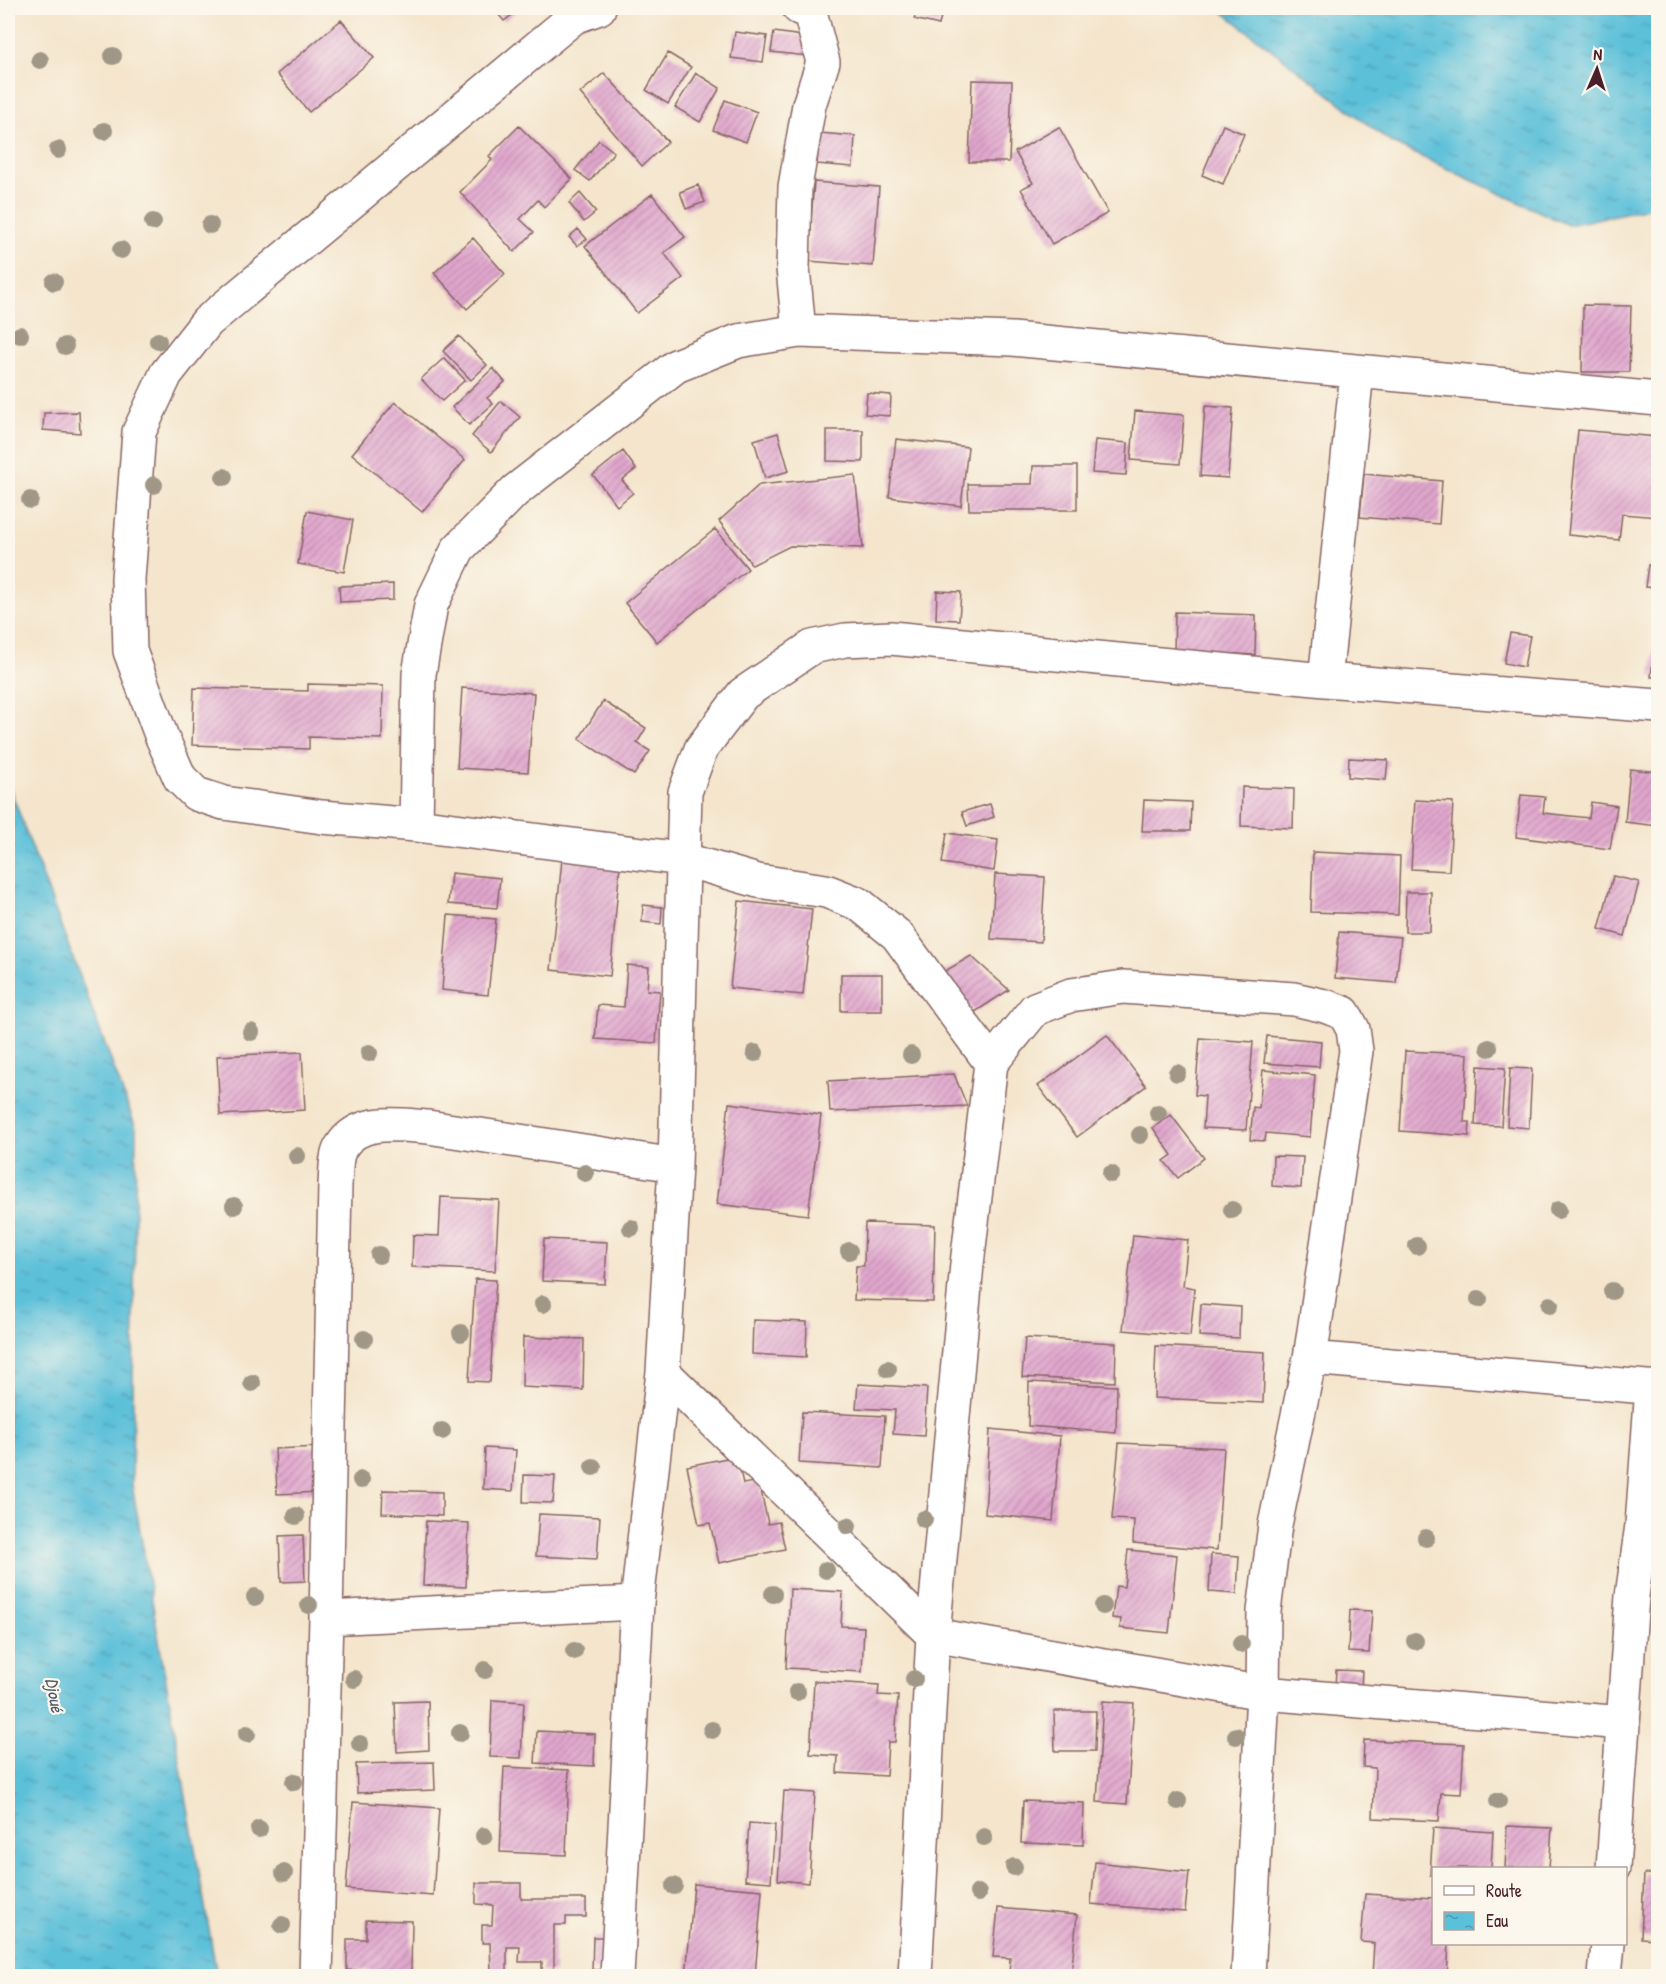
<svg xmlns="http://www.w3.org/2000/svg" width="1666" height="1984" font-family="'Patrick Hand',sans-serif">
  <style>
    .water { fill: url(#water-ripples); stroke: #527082; stroke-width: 1.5 }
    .building { fill: url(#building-hatch) }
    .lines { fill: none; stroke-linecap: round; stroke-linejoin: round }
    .street-casing { stroke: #866463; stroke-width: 36 }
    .street { stroke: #fff; stroke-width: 33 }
    .tree { fill: #a19786 }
    .labels { text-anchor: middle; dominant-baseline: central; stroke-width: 4.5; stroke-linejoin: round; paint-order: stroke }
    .water-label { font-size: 18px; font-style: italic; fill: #505768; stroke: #fbf7ec }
  </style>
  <defs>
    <pattern id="water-ripples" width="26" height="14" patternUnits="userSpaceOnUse" patternTransform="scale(1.5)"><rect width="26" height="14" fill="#5bc0d9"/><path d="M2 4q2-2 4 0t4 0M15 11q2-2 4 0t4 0" fill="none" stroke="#4d9bb0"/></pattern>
    <pattern id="building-hatch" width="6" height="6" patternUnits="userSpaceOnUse" patternTransform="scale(1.5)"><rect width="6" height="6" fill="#e1a7ce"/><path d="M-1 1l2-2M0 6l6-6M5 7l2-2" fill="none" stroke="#b887a7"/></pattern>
  </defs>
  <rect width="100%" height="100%" fill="#fbf7ec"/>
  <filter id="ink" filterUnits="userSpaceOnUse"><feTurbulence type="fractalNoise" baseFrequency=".0167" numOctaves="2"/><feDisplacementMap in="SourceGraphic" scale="12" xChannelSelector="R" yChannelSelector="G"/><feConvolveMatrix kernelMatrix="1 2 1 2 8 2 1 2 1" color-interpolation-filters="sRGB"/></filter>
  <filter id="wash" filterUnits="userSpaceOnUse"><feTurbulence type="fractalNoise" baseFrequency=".008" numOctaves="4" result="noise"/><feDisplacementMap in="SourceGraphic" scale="24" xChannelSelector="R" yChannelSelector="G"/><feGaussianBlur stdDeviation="1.35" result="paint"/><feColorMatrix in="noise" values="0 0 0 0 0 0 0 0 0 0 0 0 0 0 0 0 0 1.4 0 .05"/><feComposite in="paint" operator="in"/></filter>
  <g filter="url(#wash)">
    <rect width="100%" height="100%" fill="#f4e5cc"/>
    <path class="water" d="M1218 8H1658V206L1568 225 1392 143Z
      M8 783 136 1128 132 1485 217 1976H8Z"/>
    <g id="blocks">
      <path class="building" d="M493 8H521L504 21Z
        M917 8H943L939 25 914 19Z
        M341 20 374 58 309 112 277 74Z
        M735 32 767 36 763 62 731 58Z
        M774 32 809 37 807 56 771 52Z
        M668 53 691 67 668 104 646 90Z
        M604 73 668 142 642 166 580 93Z
        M696 73 720 88 700 122 675 107Z
        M972 80 1012 81 1009 162H969Z
        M725 100 757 112 746 142 713 130Z
        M1223 125 1244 134 1223 184 1202 175Z
        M519 126 572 179 544 207 538 200 520 219 534 232 514 252 460 192 492 160 489 156Z
        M1059 127 1108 213 1052 244 1021 189 1033 183 1015 152Z
        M819 133 855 136 853 167 817 164Z
        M599 140 614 152 590 181 575 170Z
        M814 182 879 187 873 266 808 261Z
        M698 185 705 202 686 209 680 192Z
        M580 193 596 212 584 222 569 203Z
        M652 194 685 237 664 253 683 278 637 313 585 246Z
        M578 229 587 239 577 246 569 237Z
        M473 238 505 274 467 309 434 273Z
        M1583 305 1631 306 1629 372H1582Z
        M459 336 487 365 471 380 443 351Z
        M444 358 465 380 442 401 421 379Z
        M493 368 505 382 487 398 493 404 469 425 452 407Z
        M867 393 891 395 890 416 865 414Z
        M501 401 520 417 491 452 472 436Z
        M395 402 465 460 422 512 352 454Z
        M1205 406 1233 408 1228 478 1200 476Z
        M1135 411 1184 415 1180 464 1131 460Z
        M79 412 80 433 43 430 44 413Z
        M827 430H863V462L827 461Z
        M1578 430 1658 437V517L1622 514 1619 540 1568 535Z
        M778 433 789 471 765 478 754 440Z
        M896 439 968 447 961 506 889 497Z
        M1095 440 1128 443 1126 475 1092 473Z
        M623 451 636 469 622 480 633 493 617 506 593 475Z
        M1033 466H1077V510H969L968 484H1032Z
        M1364 474 1442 481 1439 524 1360 517Z
        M855 475 863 548 790 546 752 565 719 521 759 485Z
        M307 511 353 520 344 572 298 564Z
        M715 529 748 569 657 642 625 603Z
        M1648 565 1658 566V588L1645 587Z
        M393 584V600L340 602 339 586Z
        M937 591 961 592 959 620 936 619Z
        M1175 612 1256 615 1255 655 1174 651Z
        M1657 618 1658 619V677H1651Z
        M1510 633 1530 636 1524 667 1504 663Z
        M308 684 383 686 382 739 309 737V749L192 745 194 688 308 691Z
        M462 688 534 693 528 772 457 768Z
        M603 701 646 728 637 743 650 751 634 775 579 739Z
        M1349 758 1388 760 1386 780 1348 777Z
        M1630 769 1658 772V826L1625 822Z
        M1242 787 1294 789 1293 828 1241 826Z
        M1521 795 1545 797 1543 813 1589 818 1591 802 1617 806 1610 849 1516 837Z
        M1144 800 1191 802 1190 831H1142Z
        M1415 800 1453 802 1449 871 1411 869Z
        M990 804 994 817 967 826 962 812Z
        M947 833 998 840 994 871 942 863Z
        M1313 852 1400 856 1398 915 1311 912Z
        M562 859 620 865 610 976 551 970Z
        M451 873 500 878 497 908 448 904Z
        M995 874 1045 877 1041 942 991 939Z
        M1613 876 1639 882 1625 936 1599 929Z
        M1406 892H1431L1430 932H1405Z
        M739 901 812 909 803 995 730 988Z
        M643 905 662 907 661 924 642 922Z
        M448 915 496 919 488 995 442 990Z
        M1339 932 1401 937 1396 983 1335 978Z
        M971 956 1009 990 975 1012 940 974Z
        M627 965 649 967 647 990 660 991 656 1043 595 1039 598 1005 624 1007Z
        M841 974H882V1011H841Z
        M1107 1035 1146 1086 1077 1137 1038 1086Z
        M1267 1036 1321 1041 1319 1067 1264 1063Z
        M1200 1038 1253 1042 1246 1130 1203 1128 1205 1096 1195 1095Z
        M1405 1051 1468 1054 1464 1122H1470L1469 1136 1400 1131Z
        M302 1052 305 1110 220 1115 217 1056Z
        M1478 1066 1505 1068 1501 1126 1475 1125Z
        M1510 1068 1532 1069 1529 1128 1507 1126Z
        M1263 1070 1315 1075 1310 1137 1266 1133 1265 1141 1250 1140 1253 1107 1259 1108Z
        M954 1074 967 1106 830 1112 828 1081Z
        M729 1103 821 1115 808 1215 717 1204Z
        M1171 1115 1204 1158 1178 1178 1164 1161 1172 1155 1153 1128Z
        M1273 1156 1303 1157 1301 1188 1272 1186Z
        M441 1197 499 1200 495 1271 412 1267 413 1235 439 1236Z
        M865 1223 935 1225 933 1302 854 1300 856 1266H864Z
        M1133 1235 1188 1240 1183 1286 1195 1288 1190 1336 1123 1330Z
        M544 1239 607 1242 605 1284 542 1281Z
        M475 1279 496 1280 490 1382 469 1381Z
        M1201 1304 1240 1307 1239 1338 1199 1336Z
        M753 1320 807 1322 806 1357 752 1354Z
        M523 1337 584 1339 583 1390 522 1387Z
        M1025 1338 1116 1343 1115 1382 1022 1377Z
        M1156 1346 1265 1352 1263 1403 1154 1398Z
        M1029 1382 1117 1386 1116 1433 1028 1426Z
        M858 1384 927 1388 924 1436 893 1434 895 1410 856 1408Z
        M802 1412 885 1416 882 1468 799 1463Z
        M990 1429 1060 1436 1053 1521 985 1514Z
        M1119 1443 1224 1448 1217 1550 1133 1543 1134 1520 1112 1519Z
        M319 1447 321 1492 277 1494 275 1449Z
        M485 1448 516 1450 513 1491 483 1489Z
        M737 1456 743 1484 759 1481 768 1524 779 1522 785 1549 719 1563 710 1523 699 1525 687 1466Z
        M524 1475 555 1476 553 1503 523 1502Z
        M383 1490 442 1492V1516L382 1513Z
        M539 1514 600 1517 597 1559 536 1556Z
        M426 1521 469 1523 466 1587 423 1585Z
        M303 1535 305 1581 281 1582 279 1536Z
        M1128 1550 1177 1555 1169 1633 1120 1628 1121 1619 1112 1618 1116 1586 1124 1587Z
        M1211 1554 1239 1556 1237 1594 1209 1592Z
        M790 1589 843 1592 841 1626 864 1627 862 1672 786 1668Z
        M1350 1610 1372 1611 1369 1653 1348 1652Z
        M1336 1670 1362 1671 1361 1688 1335 1687Z
        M814 1681 879 1685 878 1695 898 1696 895 1742H888L886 1776 837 1773 838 1756 810 1754Z
        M492 1700 524 1702 521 1758 490 1757Z
        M428 1701 429 1750 397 1752 395 1702Z
        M1103 1701 1134 1703 1127 1804 1097 1802Z
        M1054 1711H1096L1095 1751H1055Z
        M537 1731 595 1734 594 1766 535 1763Z
        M1364 1740 1464 1744 1461 1794 1441 1793 1439 1821 1373 1818 1375 1768 1363 1767Z
        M434 1762 435 1790 357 1793 356 1764Z
        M504 1767 569 1770 566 1855 500 1852Z
        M784 1791 815 1793 809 1883 778 1880Z
        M1023 1801 1084 1803 1083 1845 1021 1843Z
        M353 1802 439 1808 433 1896 346 1889Z
        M749 1823 775 1825 771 1882 745 1880Z
        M1507 1826 1552 1828 1549 1868H1505Z
        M1433 1828 1493 1832 1491 1868H1434V1875H1430Z
        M1095 1862 1189 1872 1185 1912 1091 1904Z
        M1644 1874H1658V1939L1641 1938Z
        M476 1883H521V1899H586V1917H566V1925H554V1972H542V1962H519L520 1947H507V1971H491L490 1943H482V1925H492L493 1905 476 1904Z
        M694 1884 762 1890 755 1976H686Z
        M1365 1894 1434 1898V1944H1449L1447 1976H1372L1374 1943 1361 1942Z
        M998 1908 1077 1915 1071 1976H1009L1010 1958 993 1957Z
        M366 1920 412 1921 411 1971 347 1970V1939H366Z
        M593 1937H609V1970H592Z"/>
    </g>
  </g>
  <g filter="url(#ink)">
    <use href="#blocks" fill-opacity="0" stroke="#866463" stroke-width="1.5"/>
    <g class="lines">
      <g class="street-casing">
        <path id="street" d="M599 8 574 17 207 322 166 374 139 432 128 579 130 651 161 735 180 778 196 794 224 803 322 817 416 825 682 859 758 881 826 891 859 904 897 935 991 1063 967 1264 933 1635 915 1976
          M799 8 810 12 823 62 809 105 795 187 793 268 799 331
          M1325 680 1357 372
          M416 825 419 674 431 605 458 549 515 491 676 366 738 341 799 331 1012 339 1658 399
          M991 1063 1035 1009 1071 995 1123 987 1294 999 1325 1006 1344 1013 1353 1029 1356 1051 1310 1358 1275 1525 1264 1611 1263 1693 1248 1976
          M1310 1358 1658 1388
          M663 1372 933 1635 1263 1693 1623 1723
          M326 1618 335 1184C336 1174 335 1156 341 1147 359 1117 400 1125 428 1127L675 1165
          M1613 1868 1632 1596 1642 1525 1652 1387
          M316 1976 326 1618 637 1603
          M617 1976 637 1603 663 1372 675 1165 685 792 701 749 743 694 812 647 845 640 891 638 1325 680 1658 706
          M1605 1976 1608 1944"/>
      </g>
      <use href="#street" class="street"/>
    </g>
    <g class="tree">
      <circle cx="113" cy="56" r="9"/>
      <circle cx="40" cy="60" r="9"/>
      <circle cx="104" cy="131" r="9"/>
      <circle cx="58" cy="150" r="9"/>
      <circle cx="153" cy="222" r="9"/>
      <circle cx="210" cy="225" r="9"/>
      <circle cx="121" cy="250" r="9"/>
      <circle cx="54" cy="282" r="9"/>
      <circle cx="20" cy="335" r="9"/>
      <circle cx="158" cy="341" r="9"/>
      <circle cx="65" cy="346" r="9"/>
      <circle cx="224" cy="477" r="9"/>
      <circle cx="154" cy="485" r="9"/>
      <circle cx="30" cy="500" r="9"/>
      <circle cx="251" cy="1032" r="9"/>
      <circle cx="1489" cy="1048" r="9"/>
      <circle cx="369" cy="1053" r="9"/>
      <circle cx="755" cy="1053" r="9"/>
      <circle cx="911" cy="1055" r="9"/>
      <circle cx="1177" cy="1073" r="9"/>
      <circle cx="1158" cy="1113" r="9"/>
      <circle cx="1140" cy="1135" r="9"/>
      <circle cx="297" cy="1156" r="9"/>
      <circle cx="585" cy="1173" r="9"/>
      <circle cx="1111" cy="1174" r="9"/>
      <circle cx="234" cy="1206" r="9"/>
      <circle cx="1232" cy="1210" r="9"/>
      <circle cx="1558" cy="1210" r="9"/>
      <circle cx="631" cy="1228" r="9"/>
      <circle cx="1417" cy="1246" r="9"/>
      <circle cx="849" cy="1251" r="9"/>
      <circle cx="379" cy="1255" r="9"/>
      <circle cx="1612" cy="1291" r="9"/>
      <circle cx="1479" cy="1299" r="9"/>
      <circle cx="543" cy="1304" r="9"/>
      <circle cx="1550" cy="1305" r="9"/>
      <circle cx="461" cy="1333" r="9"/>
      <circle cx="364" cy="1339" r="9"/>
      <circle cx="888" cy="1369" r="9"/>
      <circle cx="252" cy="1383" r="9"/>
      <circle cx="442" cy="1431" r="9"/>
      <circle cx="593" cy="1467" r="9"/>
      <circle cx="361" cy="1480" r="9"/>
      <circle cx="296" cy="1516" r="9"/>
      <circle cx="924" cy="1519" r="9"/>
      <circle cx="848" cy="1526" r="9"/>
      <circle cx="1426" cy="1538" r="9"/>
      <circle cx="826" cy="1570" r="9"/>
      <circle cx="773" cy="1594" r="9"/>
      <circle cx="255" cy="1597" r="9"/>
      <circle cx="309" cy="1605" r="9"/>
      <circle cx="1103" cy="1606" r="9"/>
      <circle cx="1415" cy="1641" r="9"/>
      <circle cx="1241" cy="1644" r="9"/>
      <circle cx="574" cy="1651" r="9"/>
      <circle cx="485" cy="1670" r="9"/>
      <circle cx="354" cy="1679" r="9"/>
      <circle cx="914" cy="1679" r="9"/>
      <circle cx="797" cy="1692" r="9"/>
      <circle cx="712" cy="1730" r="9"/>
      <circle cx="460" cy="1733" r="9"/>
      <circle cx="247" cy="1734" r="9"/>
      <circle cx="1236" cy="1736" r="9"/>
      <circle cx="360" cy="1744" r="9"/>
      <circle cx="294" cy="1782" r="9"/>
      <circle cx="1178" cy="1801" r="9"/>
      <circle cx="1498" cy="1801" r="9"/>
      <circle cx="259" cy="1829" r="9"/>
      <circle cx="484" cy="1836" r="9"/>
      <circle cx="984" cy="1837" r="9"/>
      <circle cx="1014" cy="1867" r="9"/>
      <circle cx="284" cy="1873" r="9"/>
      <circle cx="674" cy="1886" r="9"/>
      <circle cx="978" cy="1893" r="9"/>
      <circle cx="282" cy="1925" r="9"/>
    </g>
  </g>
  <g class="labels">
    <g class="water-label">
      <text transform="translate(55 1695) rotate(80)">Djoué</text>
    </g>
  </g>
  <rect width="1666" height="1984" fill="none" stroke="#fbf7ec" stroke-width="30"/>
  <rect x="1432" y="1867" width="195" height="78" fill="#fbf7ec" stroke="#b4a19f" stroke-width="1.5"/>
  <rect x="1444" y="1886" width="30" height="9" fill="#ffffff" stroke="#b4a19f" stroke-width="1.5"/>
  <text x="1486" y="1897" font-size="18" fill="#4a1f2b">Route</text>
  <rect x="1444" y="1912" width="30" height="18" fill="url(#water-ripples)" stroke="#b4a19f" stroke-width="1.5"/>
  <text x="1486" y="1927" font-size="18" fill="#4a1f2b">Eau</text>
  <g transform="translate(1597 69) rotate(3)" stroke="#fbf7ec" stroke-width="4.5" paint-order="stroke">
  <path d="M0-4.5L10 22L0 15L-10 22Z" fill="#4a1f2b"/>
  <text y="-9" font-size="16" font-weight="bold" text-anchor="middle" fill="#4a1f2b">N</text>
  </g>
</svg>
